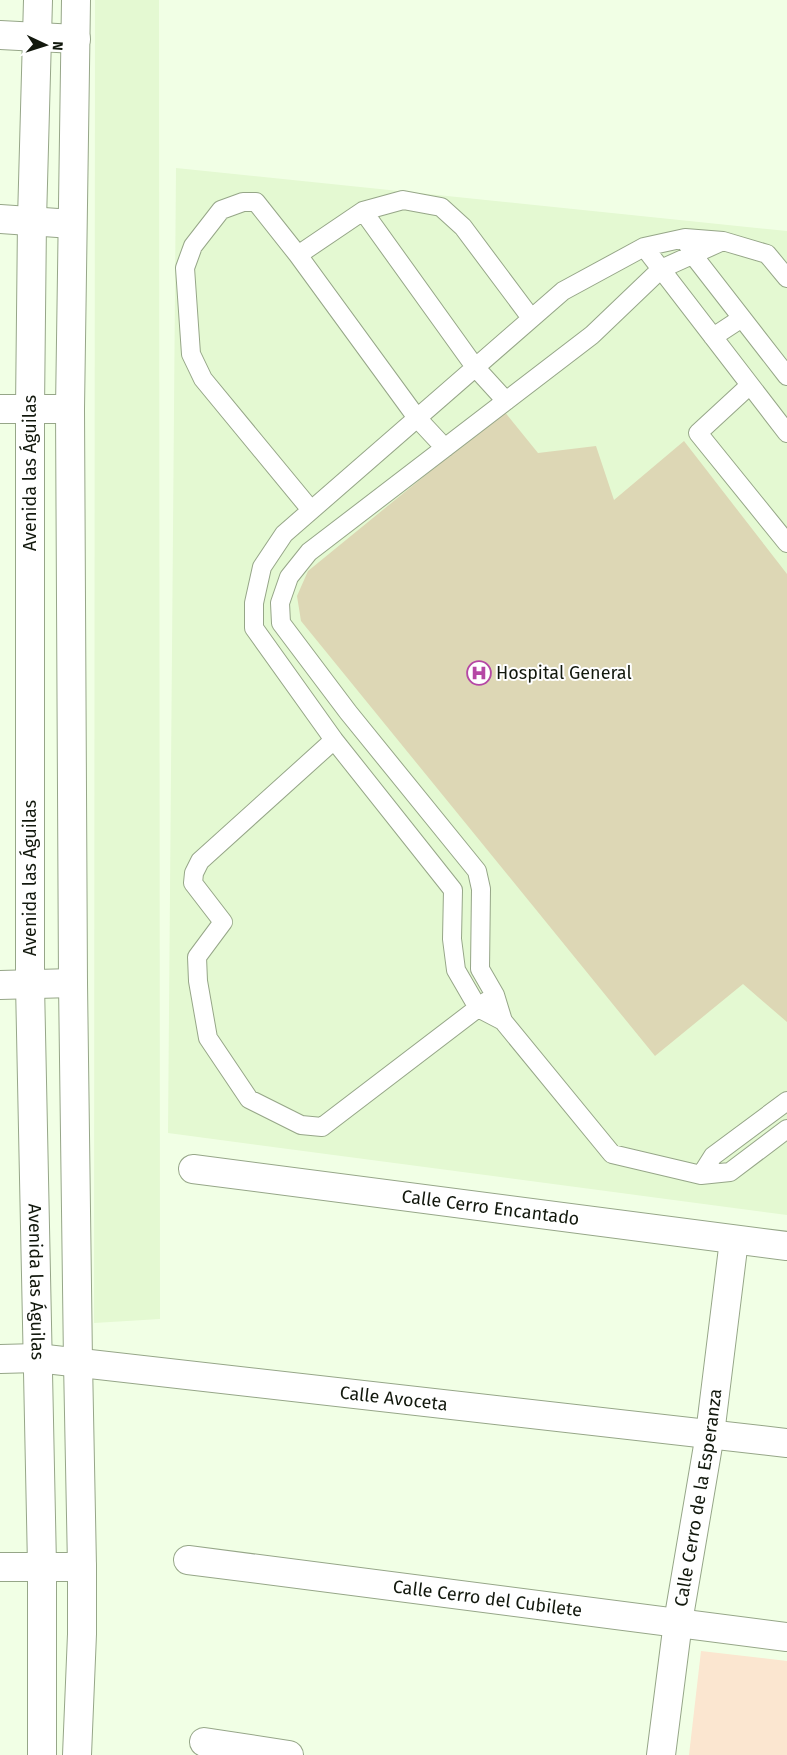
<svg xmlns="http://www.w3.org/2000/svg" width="787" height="1755" font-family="'Fira Sans',sans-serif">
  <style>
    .built { fill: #e4f9d2 }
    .green { fill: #fbe6d0 }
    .building { fill: #ddd7b5 }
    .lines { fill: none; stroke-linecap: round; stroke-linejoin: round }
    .service-casing { stroke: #96a688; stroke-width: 20 }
    .minor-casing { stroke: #96a688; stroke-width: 30 }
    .tertiary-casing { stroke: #96a688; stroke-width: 30 }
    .service { stroke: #fff; stroke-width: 18 }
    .minor { stroke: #fff; stroke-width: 28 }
    .tertiary { stroke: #fff; stroke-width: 28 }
    .labels { text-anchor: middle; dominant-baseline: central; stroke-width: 4; stroke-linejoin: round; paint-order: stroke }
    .street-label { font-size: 18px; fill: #12180d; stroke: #fff }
    .poi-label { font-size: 18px; fill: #12180d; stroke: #fff; text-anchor: start }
  </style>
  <rect width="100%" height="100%" fill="#f1ffe5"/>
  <path class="built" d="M95 0H159L160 1319 94 1323Z
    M176 168 787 231V1215L168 1133Z"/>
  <path class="green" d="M701 1651 787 1661V1755H689Z"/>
  <path class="building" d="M504 411 538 453 596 446 614 500 684 441 787 574V1022L743 984 655 1056 301 621 297 596 308 571Z"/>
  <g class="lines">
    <g class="service-casing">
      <path id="service" d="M363 211 475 367 506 401
        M688 245 693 255 787 376
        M644 247 787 433
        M298 255 417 418 445 448
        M787 278 767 254 723 241 685 238 644 247 563 291 284 534 262 567 254 603V628L334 740 453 890 452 939 456 970 478 1008 503 1021 612 1154 701 1175 730 1172 787 1129
        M713 337 742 318
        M750 385 698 433 787 543
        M311 510 203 379 191 354 185 268 193 246 221 210 243 202H256L298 255 363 211 403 200 441 207 463 227 531 318
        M334 740 200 861 194 873 193 883 223 922 197 957 198 981 208 1038 249 1099 301 1125 322 1127 487 1001
        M503 1021 495 995 480 969 481 889 477 871 348 712 281 623 280 603 289 577 309 552 592 335 661 269 723 241
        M701 1175 713 1156 787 1101"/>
    </g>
    <g class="minor-casing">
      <g id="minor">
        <path d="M0 35 76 39"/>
        <path d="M0 219 72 224"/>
        <path d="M0 409H70"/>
        <path d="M0 985 73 983"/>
        <path id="s1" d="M193 1169 787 1246"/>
        <path id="s2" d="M0 1359 37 1358 787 1443"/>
        <path id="s3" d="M188 1560 787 1637"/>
        <path d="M0 1567H82"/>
        <path d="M204 1742 289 1755"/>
        <path id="s4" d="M661 1755 678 1622 710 1434 734 1240"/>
      </g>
    </g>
    <g class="tertiary-casing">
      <g id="tertiary">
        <path id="s5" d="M38 0 32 220 30 409V984L42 1566V1755"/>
        <path d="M76 0 70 409 73 983 78 1362 82 1567V1634L77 1755"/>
      </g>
    </g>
    <use href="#service" class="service"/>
    <use href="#minor" class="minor"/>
    <use href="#tertiary" class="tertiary"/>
  </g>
  <defs>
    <g id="hospital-ring" transform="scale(1.25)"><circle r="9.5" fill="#fff" stroke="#b547a5" stroke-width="1.5"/><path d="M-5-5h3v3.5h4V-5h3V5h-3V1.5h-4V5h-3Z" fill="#b547a5"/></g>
  </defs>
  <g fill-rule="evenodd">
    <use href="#hospital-ring" x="479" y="673"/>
  </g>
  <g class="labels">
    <g class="street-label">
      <text transform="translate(30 473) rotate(-90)">Avenida las Águilas</text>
      <text transform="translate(30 878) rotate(-90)">Avenida las Águilas</text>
      <text stroke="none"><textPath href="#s1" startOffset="300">Calle Cerro Encantado</textPath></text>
      <text stroke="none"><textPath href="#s5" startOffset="1282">Avenida las Águilas</textPath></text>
      <text stroke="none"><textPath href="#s2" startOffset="396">Calle Avoceta</textPath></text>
      <text stroke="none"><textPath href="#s4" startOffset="260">Calle Cerro de la Esperanza</textPath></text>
      <text stroke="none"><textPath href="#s3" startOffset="302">Calle Cerro del Cubilete</textPath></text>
    </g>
    <g class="poi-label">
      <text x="496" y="673">Hospital General</text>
    </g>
  </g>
  <g transform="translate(45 45) rotate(94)" stroke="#ffffff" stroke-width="4" paint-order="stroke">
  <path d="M0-4L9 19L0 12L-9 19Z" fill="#12180d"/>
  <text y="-8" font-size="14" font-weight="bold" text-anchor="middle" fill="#12180d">N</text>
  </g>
</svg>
